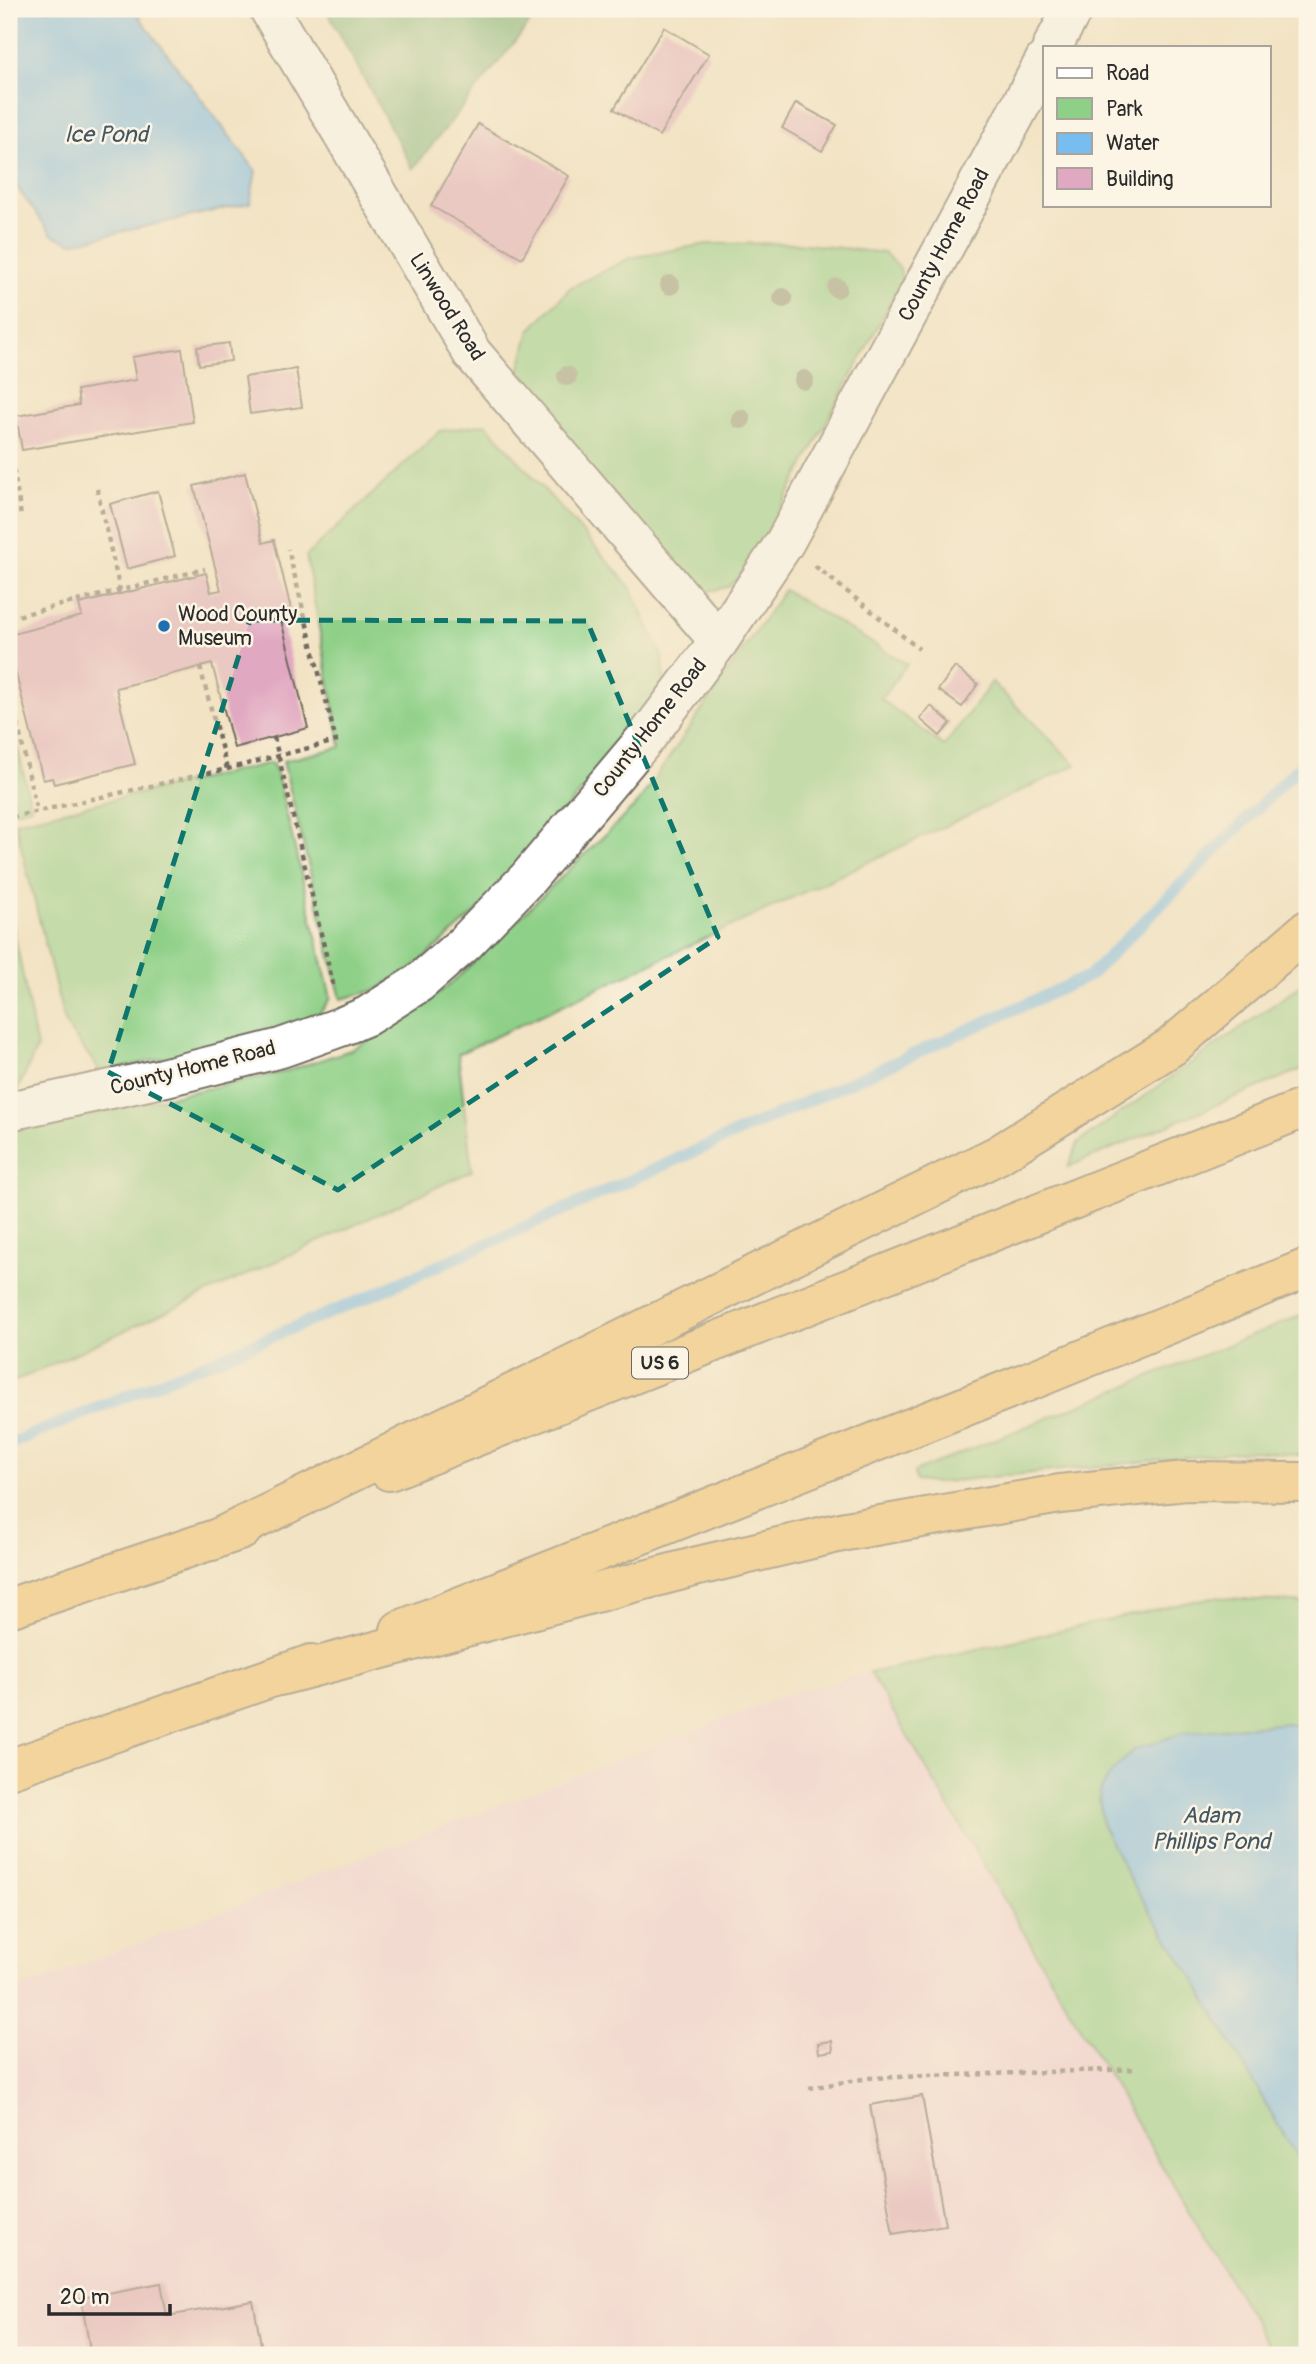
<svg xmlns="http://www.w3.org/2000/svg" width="1316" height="2364" font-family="Pangolin,sans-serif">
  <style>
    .built { fill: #f3cfe0 }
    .green { fill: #8fd088; stroke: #5d7e5a; stroke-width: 2 }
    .forest { fill: #73b274; stroke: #4f6e50; stroke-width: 2 }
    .water { fill: #78bdef; stroke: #52748d; stroke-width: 2 }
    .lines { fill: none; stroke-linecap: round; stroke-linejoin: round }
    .stream { stroke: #78bdef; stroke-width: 12 }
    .building { fill: #e1a8c1 }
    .tertiary-casing { stroke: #716b61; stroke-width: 42 }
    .trunk-casing { stroke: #716b61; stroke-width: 42 }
    .motorway-casing { stroke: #716b61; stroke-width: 42 }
    .path { stroke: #716b61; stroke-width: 4.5; stroke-dasharray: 5 5; stroke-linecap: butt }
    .tertiary { stroke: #fff; stroke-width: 38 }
    .trunk { stroke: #f4c16a; stroke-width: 38 }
    .motorway { stroke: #f4c16a; stroke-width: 38 }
    .tree { fill: #95997f }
    .marked { fill: none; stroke: #0f766e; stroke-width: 5; stroke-dasharray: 14 9; stroke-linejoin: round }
    .poi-dot { fill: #1f6fb2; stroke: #fcf5e5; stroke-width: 2.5 }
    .labels { text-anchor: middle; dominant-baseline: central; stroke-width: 5; stroke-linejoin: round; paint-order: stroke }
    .shield { fill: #fcf5e5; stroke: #6a6863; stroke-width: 2 }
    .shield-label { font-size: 19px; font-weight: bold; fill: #2b2b2b }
    .street-label { font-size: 21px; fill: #2b2b2b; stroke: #fcf5e5 }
    .poi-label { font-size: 21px; fill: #2b2b2b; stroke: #fcf5e5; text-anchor: start }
    .water-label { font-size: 23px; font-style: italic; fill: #425766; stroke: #fcf5e5 }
  </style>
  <rect width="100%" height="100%" fill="#fcf5e5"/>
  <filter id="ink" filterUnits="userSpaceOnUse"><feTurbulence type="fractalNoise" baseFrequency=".0143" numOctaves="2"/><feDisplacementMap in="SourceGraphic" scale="14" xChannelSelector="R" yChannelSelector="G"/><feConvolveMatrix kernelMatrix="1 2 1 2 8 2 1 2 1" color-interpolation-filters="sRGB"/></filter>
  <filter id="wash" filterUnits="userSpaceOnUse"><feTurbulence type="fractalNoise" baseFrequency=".00686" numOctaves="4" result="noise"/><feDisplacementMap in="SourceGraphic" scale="28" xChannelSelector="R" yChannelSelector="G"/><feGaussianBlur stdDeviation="1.57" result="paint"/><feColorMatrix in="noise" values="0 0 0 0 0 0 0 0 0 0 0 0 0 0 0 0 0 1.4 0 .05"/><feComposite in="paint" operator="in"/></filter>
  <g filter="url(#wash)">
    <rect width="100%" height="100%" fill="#f2e3c4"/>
    <path class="built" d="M870 1673 1274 2355H9V1993L796 1691Z"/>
    <path class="green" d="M797 243 884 253 899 267 903 279 750 566 728 587 701 593 575 454 518 375 530 330 571 287 630 258 706 244Z
      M486 424 631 587 663 659 665 694 480 909 412 969 376 990 341 999 283 761 341 747 306 556 440 431Z
      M784 590 907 664 881 699 944 746 992 682 1076 765 458 1054 472 1171 9 1384V1131L284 1072 351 1050 407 1018 454 981 638 803Z
      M9 709 31 807 9 812Z
      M271 763 276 770 331 998 317 1017 228 1044 101 1072 65 1024 15 822Z
      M9 905 37 1048 18 1089 9 1091Z
      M1307 981V1067L1068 1167 1078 1143Z
      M1307 1313V1456L1252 1451 933 1483 916 1481 914 1472Z
      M1212 1597 1307 1603V2355H1274L870 1673Z"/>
    <path class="forest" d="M326 9H541L413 169Z"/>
    <path class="water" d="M9 9H133L256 171 250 203 72 243 52 235 9 177Z
      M1286 1723 1307 1727V2175L1196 1982 1132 1883 1102 1825 1099 1792 1112 1772 1133 1750 1183 1733Z"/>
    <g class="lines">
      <path class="stream" d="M9 1444 361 1300 1089 976 1307 759"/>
    </g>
    <g id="blocks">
      <path class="building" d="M664 27 709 54 659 136 614 109Z
        M796 103 837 125 822 151 782 128Z
        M478 124 569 176 522 258 431 206Z
        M229 343 231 361 199 365 197 347Z
        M182 349 193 422 22 450 16 416 79 405 77 390 136 380 132 357Z
        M296 369 302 407 250 414 245 377Z
        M245 473 263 543 274 540 291 609 279 612 308 728 234 748 212 664 116 688 135 764 54 784 52 778 43 780 9 647V635L82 616 79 604 206 573 211 592 221 590 194 486Z
        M158 491 175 556 127 569 110 504Z
        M955 667 978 684 962 707 938 690Z
        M931 706 951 723 940 736 920 719Z
        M832 2041 833 2051 819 2053 818 2043Z
        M922 2096 945 2225 893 2234 870 2105Z
        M161 2283 167 2316 253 2301 263 2355H91L81 2298Z"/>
    </g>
  </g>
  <g filter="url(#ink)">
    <use href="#blocks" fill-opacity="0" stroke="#716b61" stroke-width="2"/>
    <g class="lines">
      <g class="tertiary-casing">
        <path id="tertiary" d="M269 9 472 353 719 641
          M1052 47 1073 9
          M9 1111 162 1078 281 1048 343 1026 367 1016 419 983 465 943 528 878 646 738 719 641 785 542 1045 60"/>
      </g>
      <g class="trunk-casing">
        <path id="trunk" d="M389 1471 1307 1107
          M9 1608 242 1530
          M400 1630 1037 1378 1307 1268
          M9 1769 311 1664"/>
      </g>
      <g class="motorway-casing">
        <path id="motorway" d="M212 1541 998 1155 1171 1047 1307 930
          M280 1676 698 1566 846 1531 1060 1494 1186 1481 1307 1482"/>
      </g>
      <path class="path" d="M9 440 21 516
        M97 489 120 590
        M815 566 919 649
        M9 618 205 569
        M200 667 227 769
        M9 685 37 812
        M274 737 334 988
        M12 817 227 769 336 741 288 549
        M809 2088 869 2078 1138 2069"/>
      <use href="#tertiary" class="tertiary"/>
      <use href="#trunk" class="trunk"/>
      <use href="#motorway" class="motorway"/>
    </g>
    <g class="tree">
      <circle cx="670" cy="285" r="10"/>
      <circle cx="837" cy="288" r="10"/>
      <circle cx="783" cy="298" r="10"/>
      <circle cx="567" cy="376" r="10"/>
      <circle cx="804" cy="380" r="10"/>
      <circle cx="741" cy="419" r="10"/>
    </g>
  </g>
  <path d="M0 0H1316V2364H0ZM250 620 587 621 718 937 338 1190 108 1072Z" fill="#f2e3c4" fill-opacity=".55" fill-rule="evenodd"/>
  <path class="marked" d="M250 620 587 621 718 937 338 1190 108 1072Z"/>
  <circle class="poi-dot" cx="164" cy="626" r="7"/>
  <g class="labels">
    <rect class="shield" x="632" y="1347.5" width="56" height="31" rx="5"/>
    <g class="shield-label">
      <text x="660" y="1363">US 6</text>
    </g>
    <g class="street-label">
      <text transform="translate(944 245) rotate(-62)">County Home Road</text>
      <text transform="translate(447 307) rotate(58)">Linwood Road</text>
      <text transform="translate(650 728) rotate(-52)">County Home Road</text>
      <text transform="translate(193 1068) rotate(-14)">County Home Road</text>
    </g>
    <g class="poi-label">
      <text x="178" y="614">Wood County<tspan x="178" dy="24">Museum</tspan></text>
    </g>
    <g class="water-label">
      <text x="106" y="134">Ice Pond</text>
      <text x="1211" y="1815">Adam<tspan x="1211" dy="26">Phillips Pond</tspan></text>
    </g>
  </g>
  <rect width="1316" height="2364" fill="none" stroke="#fcf5e5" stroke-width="35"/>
  <rect x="1043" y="46" width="228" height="161" fill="#fcf5e5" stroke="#a8a49b" stroke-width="2"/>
  <rect x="1057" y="68" width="35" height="10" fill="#ffffff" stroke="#a8a49b" stroke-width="2"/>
  <text x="1106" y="80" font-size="21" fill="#2b2b2b">Road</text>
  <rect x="1057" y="98" width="35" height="21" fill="#8fd088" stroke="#a8a49b" stroke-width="2"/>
  <text x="1106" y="116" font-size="21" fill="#2b2b2b">Park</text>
  <rect x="1057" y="133" width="35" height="21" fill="#78bdef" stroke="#a8a49b" stroke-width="2"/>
  <text x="1106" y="150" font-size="21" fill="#2b2b2b">Water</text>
  <rect x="1057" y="168" width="35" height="21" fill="#e1a8c1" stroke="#a8a49b" stroke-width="2"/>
  <text x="1106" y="186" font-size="21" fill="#2b2b2b">Building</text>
  <path d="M49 2304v10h121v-10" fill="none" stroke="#2b2b2b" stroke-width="3.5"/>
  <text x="60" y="2304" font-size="21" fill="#2b2b2b" stroke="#fcf5e5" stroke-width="5" paint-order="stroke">20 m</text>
</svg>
